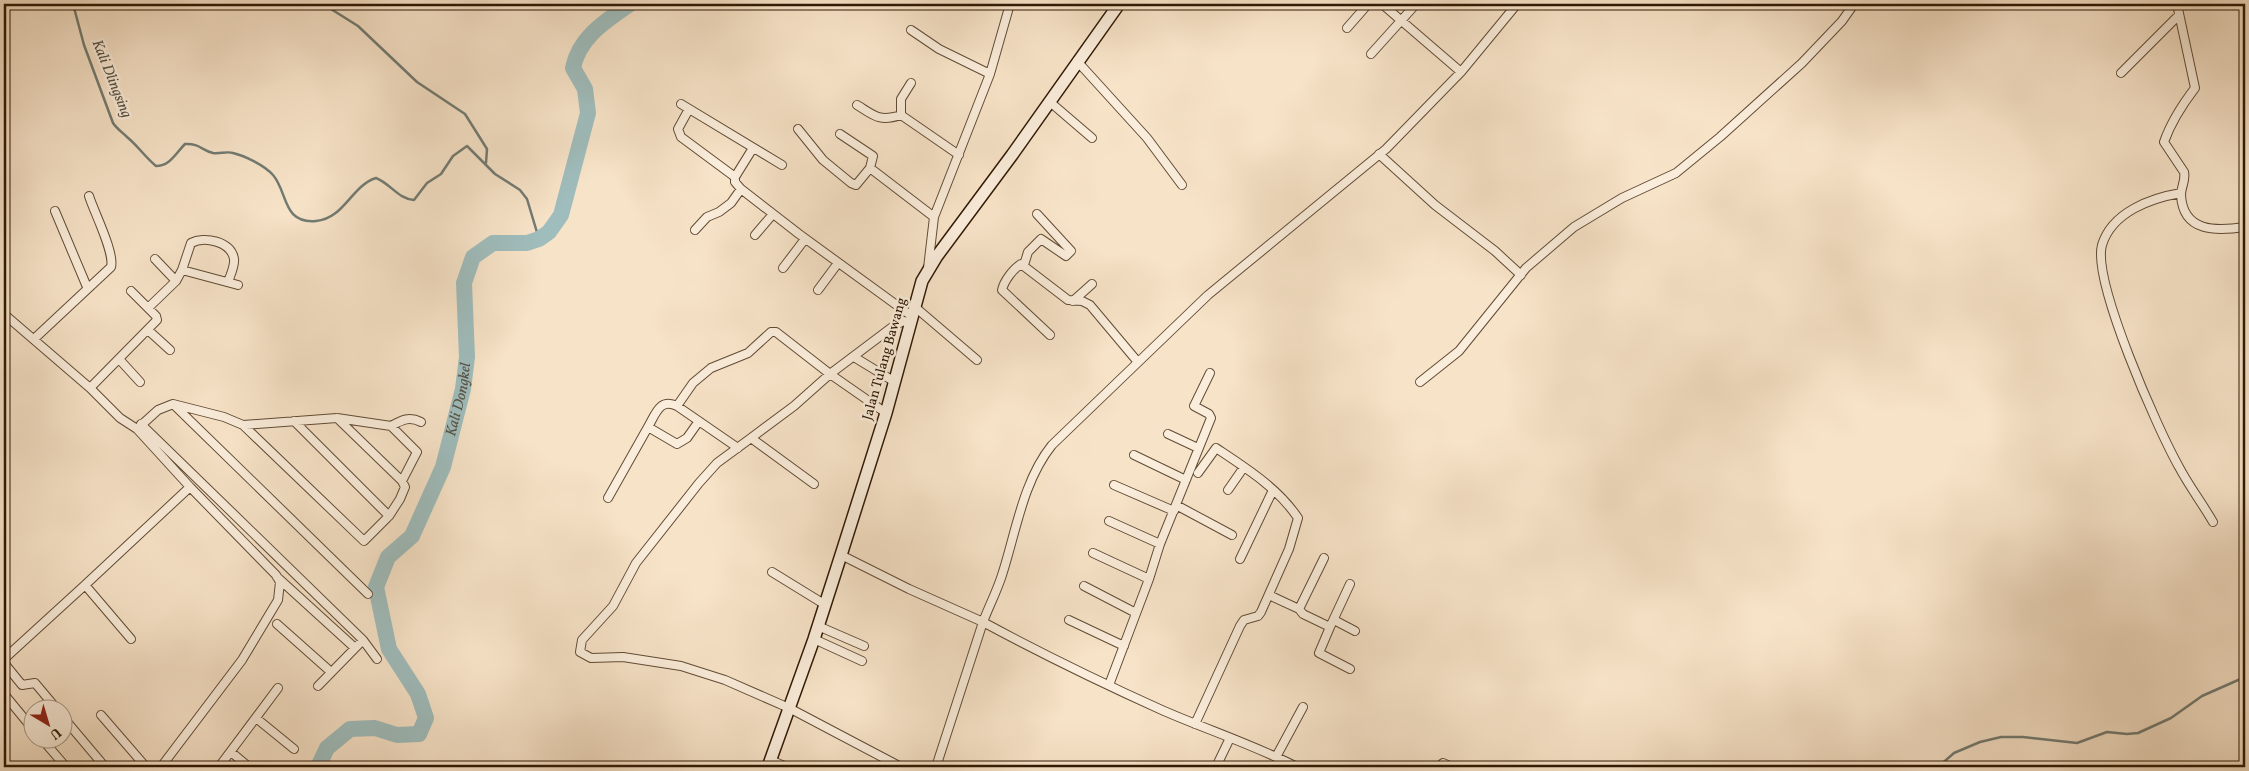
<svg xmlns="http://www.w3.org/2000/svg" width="2249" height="771" font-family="Vollkorn,serif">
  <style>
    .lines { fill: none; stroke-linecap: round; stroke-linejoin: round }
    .stream { stroke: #727b73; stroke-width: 2.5 }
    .river { stroke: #9fbdbd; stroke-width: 16 }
    .street-casing { stroke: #614b35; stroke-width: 10 }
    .secondary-casing { stroke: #2f1804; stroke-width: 14 }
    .street { stroke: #faeddb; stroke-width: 8 }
    .secondary { stroke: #faeddb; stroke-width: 11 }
    .labels { text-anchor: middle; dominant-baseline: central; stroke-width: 5; stroke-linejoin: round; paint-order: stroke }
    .street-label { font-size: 14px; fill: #2f1804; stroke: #faeddb }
    .water-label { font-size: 15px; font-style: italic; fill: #565245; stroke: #faeddb }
  </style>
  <rect width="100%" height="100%" fill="#f7e3c8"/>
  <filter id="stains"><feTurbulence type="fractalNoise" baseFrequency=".004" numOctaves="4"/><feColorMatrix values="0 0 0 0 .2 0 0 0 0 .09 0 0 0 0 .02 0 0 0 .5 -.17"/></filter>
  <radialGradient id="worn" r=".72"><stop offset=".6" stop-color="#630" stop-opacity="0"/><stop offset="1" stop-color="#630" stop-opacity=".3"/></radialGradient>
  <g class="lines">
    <path class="stream" d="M73 4 84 45 113 123C117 129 122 132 127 137 138 146 145 157 156 166 170 166 176 153 185 144 199 143 203 151 213 153 220 154 227 151 233 153 245 156 264 165 273 175 288 192 282 224 316 221 344 219 352 185 376 178 391 184 398 199 414 200L427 183 441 174 453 156 467 146 495 174 520 190 527 199 539 239
      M323 4 358 26 417 82 465 114 487 149 486 163
      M1938 767 1954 753 1980 742 2001 737H2023L2077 743 2107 732 2127 734 2138 733 2171 718 2202 696 2245 677"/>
    <path class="river" id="s1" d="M318 767 327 748 350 729 375 728 397 735 419 734 426 718 418 694 389 649 376 587 388 557 412 536 443 467 463 389 467 357 464 283 473 257 493 243H527L539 239 549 232 561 215 588 113 585 89 573 68C579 37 606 21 630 4"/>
    <g class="street-casing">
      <path id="street" d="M1382 4 1461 72
        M2177 4 2195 88C2182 105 2171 122 2164 142L2184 172C2186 180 2181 187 2181 195 2183 233 2217 231 2245 227
        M1347 28 1368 4
        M911 30 939 49 990 74
        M1371 54 1416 4
        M1077 61 1147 138 1182 185
        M2121 73 2179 15
        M911 83 901 99V115L959 155
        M1050 102 1092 138
        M681 104 782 165
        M857 105C875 116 879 122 901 115
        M689 109 678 129 681 137 735 177
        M798 129 823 160 851 183 856 185 870 168 934 217
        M840 134 873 156 870 168
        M753 148 735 177V182L741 189 799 234 913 317
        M1379 154 1435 205 1495 251 1521 275
        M2181 193C2151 198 2112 212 2102 245 2092 281 2158 430 2179 467 2189 486 2202 503 2213 522
        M55 211 87 287
        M695 230 707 217 719 212 731 203 741 189
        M755 235 773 214
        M155 259 176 281
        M1024 265 1028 252 1041 239 1066 256 1071 251 1037 214
        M783 268 805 239
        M928 268 934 217 990 74 1010 4
        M182 270 238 285
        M818 290 838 263
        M1073 301 1092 284
        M915 307 977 360
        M148 308 176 281 182 270 191 243C204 236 231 241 234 259 235 266 230 276 228 282
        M4 314 90 388 120 418 137 429 190 487 276 575 280 582 278 600 242 660 161 767
        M148 330 170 350
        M1050 335 1002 290C1004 281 1013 269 1021 264L1068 300 1082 301 1090 305 1137 361
        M34 339 111 267C115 253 94 212 89 196
        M854 357 895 382
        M119 359 140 382
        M1420 382 1459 351 1526 268 1574 227 1622 198 1676 173 1720 137 1802 63 1842 21 1854 4
        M90 388 157 320 156 316 131 291
        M174 405 368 594
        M677 406 693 383 711 368 748 353 771 332H776L830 374 895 325 904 321 911 324
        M337 418 402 481
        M141 424 363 640 318 686
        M243 425 364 541 389 516 294 421
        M391 426C402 420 409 416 421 422
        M648 427C656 413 660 398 677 406L738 448
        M137 429 158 410 173 404 224 417 243 425 337 418 391 426 417 452 402 481 405 487 400 499 389 516
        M1168 434 1198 448
        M751 438 717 463 699 483 636 563 613 606 582 640 580 652 591 658 623 657 681 666 725 680 789 708 901 767
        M1134 455 1186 480
        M814 484 751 438 794 406 830 374 886 413
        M1114 485 1174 511
        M1228 490 1244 467
        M608 498 648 427 677 444 687 438 699 421
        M1176 505 1232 535
        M1109 521 1160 544
        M1093 553 1149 579
        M841 555 909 589 983 622C989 606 997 591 1002 575 1016 532 1023 481 1052 445L1208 295 1386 149 1461 72 1517 4
        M1240 559 1273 490
        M772 572 824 604
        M277 577 355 648
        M85 585 190 487
        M1084 586 1136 613
        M1269 595 1299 609 1324 558
        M1299 609 1303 614 1330 627 1350 584
        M1069 620 1124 646
        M1334 620 1355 631
        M277 624 331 672
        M818 626 864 646
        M1330 627 1319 653 1350 669
        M814 639 862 661
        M363 640 377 659
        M4 659 85 585 131 639
        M4 663 22 685 35 683 56 708
        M1109 685 1149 579 1160 544 1211 418 1209 414 1194 406 1210 373
        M4 694 32 728
        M101 715 146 767
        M62 716 105 767
        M256 718 294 749
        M1195 724 1240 626 1244 620 1258 616 1261 612 1289 549 1298 518C1278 488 1246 468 1216 448L1198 473
        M41 738 66 767
        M231 752 249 767
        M1276 757 1303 707
        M770 760 787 767
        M219 767 278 688
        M936 767 983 622C1042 654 1102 683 1164 711 1208 730 1254 745 1297 767
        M1216 767 1230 738
        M1438 767 1443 763 1452 767"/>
    </g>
    <g class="secondary-casing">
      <path id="secondary" d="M768 767 814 639 841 555 886 413 922 281 937 256 1012 155 1119 4"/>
    </g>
    <use href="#street" class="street"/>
    <use href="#secondary" class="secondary"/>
  </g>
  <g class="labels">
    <g class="street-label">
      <text transform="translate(885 359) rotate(-74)">Jalan Tulang Bawang</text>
    </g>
    <g class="water-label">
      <text transform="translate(111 79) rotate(68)">Kali Dlingsing</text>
      <text stroke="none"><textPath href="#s1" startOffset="490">Kali Dongkel</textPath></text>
    </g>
  </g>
  <rect width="2249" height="771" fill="none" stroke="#f7e3c8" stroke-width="20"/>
  <rect x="5" y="5" width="2239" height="761" fill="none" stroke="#2f1804" stroke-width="2.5"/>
  <rect x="10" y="10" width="2229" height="751" fill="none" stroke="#2f1804"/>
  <g transform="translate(48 724) rotate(142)"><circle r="24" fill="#faeddb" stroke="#a99885"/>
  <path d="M0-4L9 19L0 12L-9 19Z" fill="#8f2418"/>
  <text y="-8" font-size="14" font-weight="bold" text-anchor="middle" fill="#2f1804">U</text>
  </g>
  <rect width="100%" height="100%" filter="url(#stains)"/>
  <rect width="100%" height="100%" fill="url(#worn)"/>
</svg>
